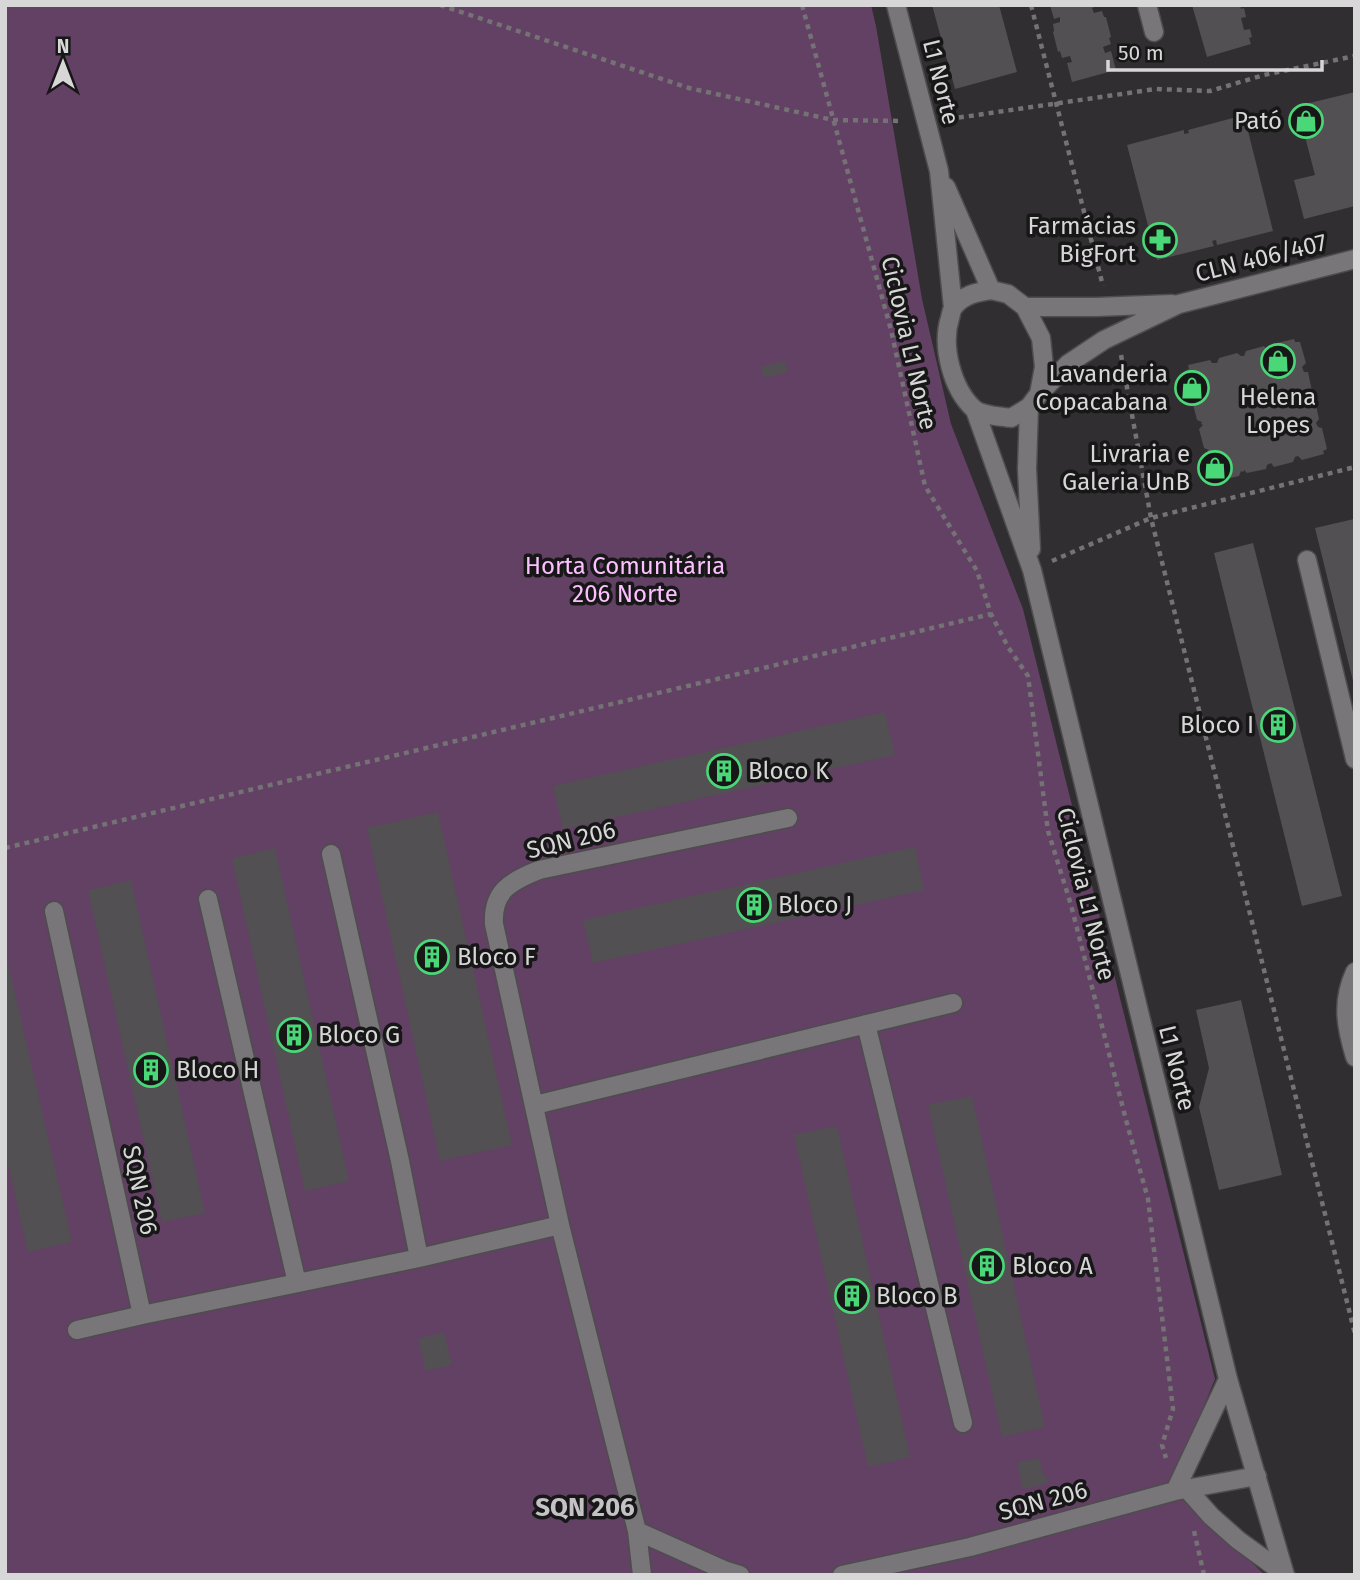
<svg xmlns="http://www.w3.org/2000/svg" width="1360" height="1580" font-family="'Fira Sans',sans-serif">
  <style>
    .green { fill: #634165 }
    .building { fill: #525052 }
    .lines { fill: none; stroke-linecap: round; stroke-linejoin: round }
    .minor-casing { stroke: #4e4d4e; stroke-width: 21 }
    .path { stroke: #747274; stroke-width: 4.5; stroke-dasharray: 5 5; stroke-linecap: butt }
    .minor { stroke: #787678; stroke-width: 18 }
    .labels { text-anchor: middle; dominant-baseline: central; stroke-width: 7; stroke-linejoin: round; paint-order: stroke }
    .street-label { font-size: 24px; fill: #d8d7d8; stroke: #181718 }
    .poi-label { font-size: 24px; fill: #d8d7d8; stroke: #181718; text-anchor: start }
    .park-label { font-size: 24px; fill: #fcc0ff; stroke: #181718 }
    .neighbourhood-label { font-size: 26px; font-weight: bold; fill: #c5c2c5; stroke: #181718 }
  </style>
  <rect width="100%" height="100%" fill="#302e30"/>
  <path class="green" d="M5 5H871L876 26 922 299 951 424 1023 609 1215 1379 1176 1474 1189 1503 1265 1575H5Z"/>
  <path class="building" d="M932 5H999L1017 72 955 89Z
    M1050 5H1099L1092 8 1094 13 1102 11 1104 17H1106L1111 37 1109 38 1111 44 1103 47 1105 53 1111 51 1116 70 1072 82 1067 63 1072 62 1070 56 1062 58 1060 51 1058 52 1053 32 1054 31 1053 24 1060 22V17L1054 19Z
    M1192 5H1240L1241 9 1244 8 1246 17 1241 18 1244 30 1250 29 1252 37 1249 38 1251 44 1207 57Z
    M1355 92V206L1304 219 1294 180 1315 175 1297 106Z
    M1244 115 1273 231 1217 245 1216 240 1212 241 1214 246 1157 260 1127 145 1184 130V134L1189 133 1188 130Z
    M1294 339 1295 342H1300L1306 363 1302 367 1304 372H1308L1312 391 1309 395 1310 398 1315 401 1319 419 1316 423 1318 427 1322 428 1327 449 1323 451 1324 454 1302 460 1298 456 1295 457 1293 462 1274 467 1271 463 1267 465 1266 469 1247 473 1244 470 1243 472 1241 471 1239 476 1217 481 1216 478 1211 477 1206 456 1210 454 1208 450H1209L1204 448 1199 429 1203 425 1201 424 1202 422 1197 420 1192 400 1196 397H1194V393L1190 392 1185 371 1189 369 1188 365 1210 360 1212 363H1217L1219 358 1237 353 1241 356H1244L1246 351 1264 346 1267 350 1271 349 1273 344Z
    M785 361 788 372 764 378 761 367Z
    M1354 519 1355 524 1354 685 1315 528Z
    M1253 543 1342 896 1302 906 1214 553Z
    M885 712 895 755 563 829 553 786Z
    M438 812 512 1145 440 1161 367 828Z
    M915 847 924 890 593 963 583 920Z
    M275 848 349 1181 305 1191 232 858Z
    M131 880 205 1213 162 1222 88 890Z
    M5 950 72 1242 28 1252 5 1151Z
    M1241 1000 1282 1175 1219 1190 1199 1107 1209 1068 1196 1010Z
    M972 1096 1045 1427 1002 1437 928 1105Z
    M837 1126 910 1457 868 1467 794 1135Z
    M444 1332 452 1365 426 1371 418 1339Z
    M1039 1458 1044 1477 1047 1476 1048 1483 1023 1489 1017 1463Z"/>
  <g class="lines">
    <g class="minor-casing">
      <path id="minor" d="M896 5 939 171 953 308
        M1147 5 1154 32
        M946 187 991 290
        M991 290 1008 294 1025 307 1041 338 1044 367 1039 394 1029 407 1011 418C1000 416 983 416 974 409 952 389 941 346 950 318 951 315 951 311 953 308 962 295 977 292 991 290Z
        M1025 307H1096L1172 304
        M1039 394 1068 364 1104 340 1179 304 1355 259
        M1029 407 1027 469 1031 549
        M975 410 1032 570 1228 1379 1285 1575
        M1307 560 1355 759
        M331 854 400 1161 419 1258
        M208 899 297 1283
        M54 911 142 1315
        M1355 972C1341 1002 1346 1027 1355 1057
        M866 1024 963 1423
        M535 1105 953 1003
        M77 1330 142 1315 419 1258 560 1225
        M1187 1489 1211 1516 1238 1540 1285 1574
        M1175 1491 1228 1379
        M637 1531 724 1570 740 1575
        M642 1575 637 1531 560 1225 494 924C492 891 511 881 539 870L788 818
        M842 1575 970 1547 1175 1491 1257 1476"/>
    </g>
    <path class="path" d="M440 5 689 88 833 120 902 121
      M802 5 891 330 925 486 977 571 991 614 1008 647 1028 676 1048 831 1071 905 1126 1120 1148 1199 1173 1409 1162 1445 1166 1458
      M1031 5 1103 286
      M949 119 1156 89 1210 91 1264 75 1355 56
      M1121 355 1151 518 1355 1334
      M1052 561 1151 518 1355 467
      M5 848 991 614
      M1194 1531 1204 1575"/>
    <use href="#minor" class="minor"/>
  </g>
  <defs>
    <g id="shop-ring" transform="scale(1.75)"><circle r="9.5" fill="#181718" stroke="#4ad778" stroke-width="1.5"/><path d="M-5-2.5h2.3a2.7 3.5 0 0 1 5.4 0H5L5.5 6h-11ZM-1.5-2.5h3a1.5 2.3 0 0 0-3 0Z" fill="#4ad778"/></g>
    <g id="pharmacy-ring" transform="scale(1.75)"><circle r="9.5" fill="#181718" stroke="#4ad778" stroke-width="1.5"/><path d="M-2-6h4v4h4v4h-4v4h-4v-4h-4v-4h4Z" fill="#4ad778"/></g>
    <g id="building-ring" transform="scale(1.75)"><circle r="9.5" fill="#181718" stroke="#4ad778" stroke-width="1.5"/><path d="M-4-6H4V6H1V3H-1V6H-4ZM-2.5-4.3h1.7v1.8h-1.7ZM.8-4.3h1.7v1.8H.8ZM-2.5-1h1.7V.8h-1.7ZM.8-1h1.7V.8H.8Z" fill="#4ad778"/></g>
  </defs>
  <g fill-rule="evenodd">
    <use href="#shop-ring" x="1306" y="121"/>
    <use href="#pharmacy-ring" x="1160" y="240"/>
    <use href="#shop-ring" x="1278" y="361"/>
    <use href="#shop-ring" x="1192" y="388"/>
    <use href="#shop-ring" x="1215" y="468"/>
    <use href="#building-ring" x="1278" y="725"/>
    <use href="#building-ring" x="724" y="771"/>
    <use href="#building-ring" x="754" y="905"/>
    <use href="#building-ring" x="432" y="957"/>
    <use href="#building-ring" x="294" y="1035"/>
    <use href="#building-ring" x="151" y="1070"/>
    <use href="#building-ring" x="987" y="1266"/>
    <use href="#building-ring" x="852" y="1296"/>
  </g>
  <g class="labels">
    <g class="street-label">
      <text transform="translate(941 82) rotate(76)">L1 Norte</text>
      <text transform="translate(1261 258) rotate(-14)">CLN 406/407</text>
      <text transform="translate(909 343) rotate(77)">Ciclovia L1 Norte</text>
      <text transform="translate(571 840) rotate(-14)">SQN 206</text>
      <text transform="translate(1086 894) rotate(76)">Ciclovia L1 Norte</text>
      <text transform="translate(1177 1068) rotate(76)">L1 Norte</text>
      <text transform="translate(140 1190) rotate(78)">SQN 206</text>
      <text transform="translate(1043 1501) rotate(-15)">SQN 206</text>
    </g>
    <g class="poi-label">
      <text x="1282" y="121" text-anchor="end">Pató</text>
      <text x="1136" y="226" text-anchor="end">Farmácias<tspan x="1136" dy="28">BigFort</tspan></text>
      <text x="1168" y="374" text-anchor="end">Lavanderia<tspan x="1168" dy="28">Copacabana</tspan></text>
      <text x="1278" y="397" text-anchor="middle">Helena<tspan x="1278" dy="28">Lopes</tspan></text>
      <text x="1190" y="454" text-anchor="end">Livraria e<tspan x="1190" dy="28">Galeria UnB</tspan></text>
      <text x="1254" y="725" text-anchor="end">Bloco I</text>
      <text x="748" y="771">Bloco K</text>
      <text x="778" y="905">Bloco J</text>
      <text x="457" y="957">Bloco F</text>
      <text x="318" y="1035">Bloco G</text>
      <text x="176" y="1070">Bloco H</text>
      <text x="1012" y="1266">Bloco A</text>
      <text x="876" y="1296">Bloco B</text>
    </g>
    <g class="park-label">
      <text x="625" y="566">Horta Comunitária<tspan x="625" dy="28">206 Norte</tspan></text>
    </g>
    <g class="neighbourhood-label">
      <text x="585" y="1507">SQN 206</text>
    </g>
  </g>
  <rect width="1360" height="1580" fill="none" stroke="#d8d7d8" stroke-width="14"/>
  <g transform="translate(63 63)" stroke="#181718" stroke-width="5" paint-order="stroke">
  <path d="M0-5L12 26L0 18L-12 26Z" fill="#d8d7d8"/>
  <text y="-10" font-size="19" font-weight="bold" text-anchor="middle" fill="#d8d7d8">N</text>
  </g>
  <path d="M1108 60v10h214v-10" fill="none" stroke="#d8d7d8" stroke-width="3.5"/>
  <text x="1118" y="60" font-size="21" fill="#d8d7d8" stroke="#181718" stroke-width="5" paint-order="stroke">50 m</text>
</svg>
